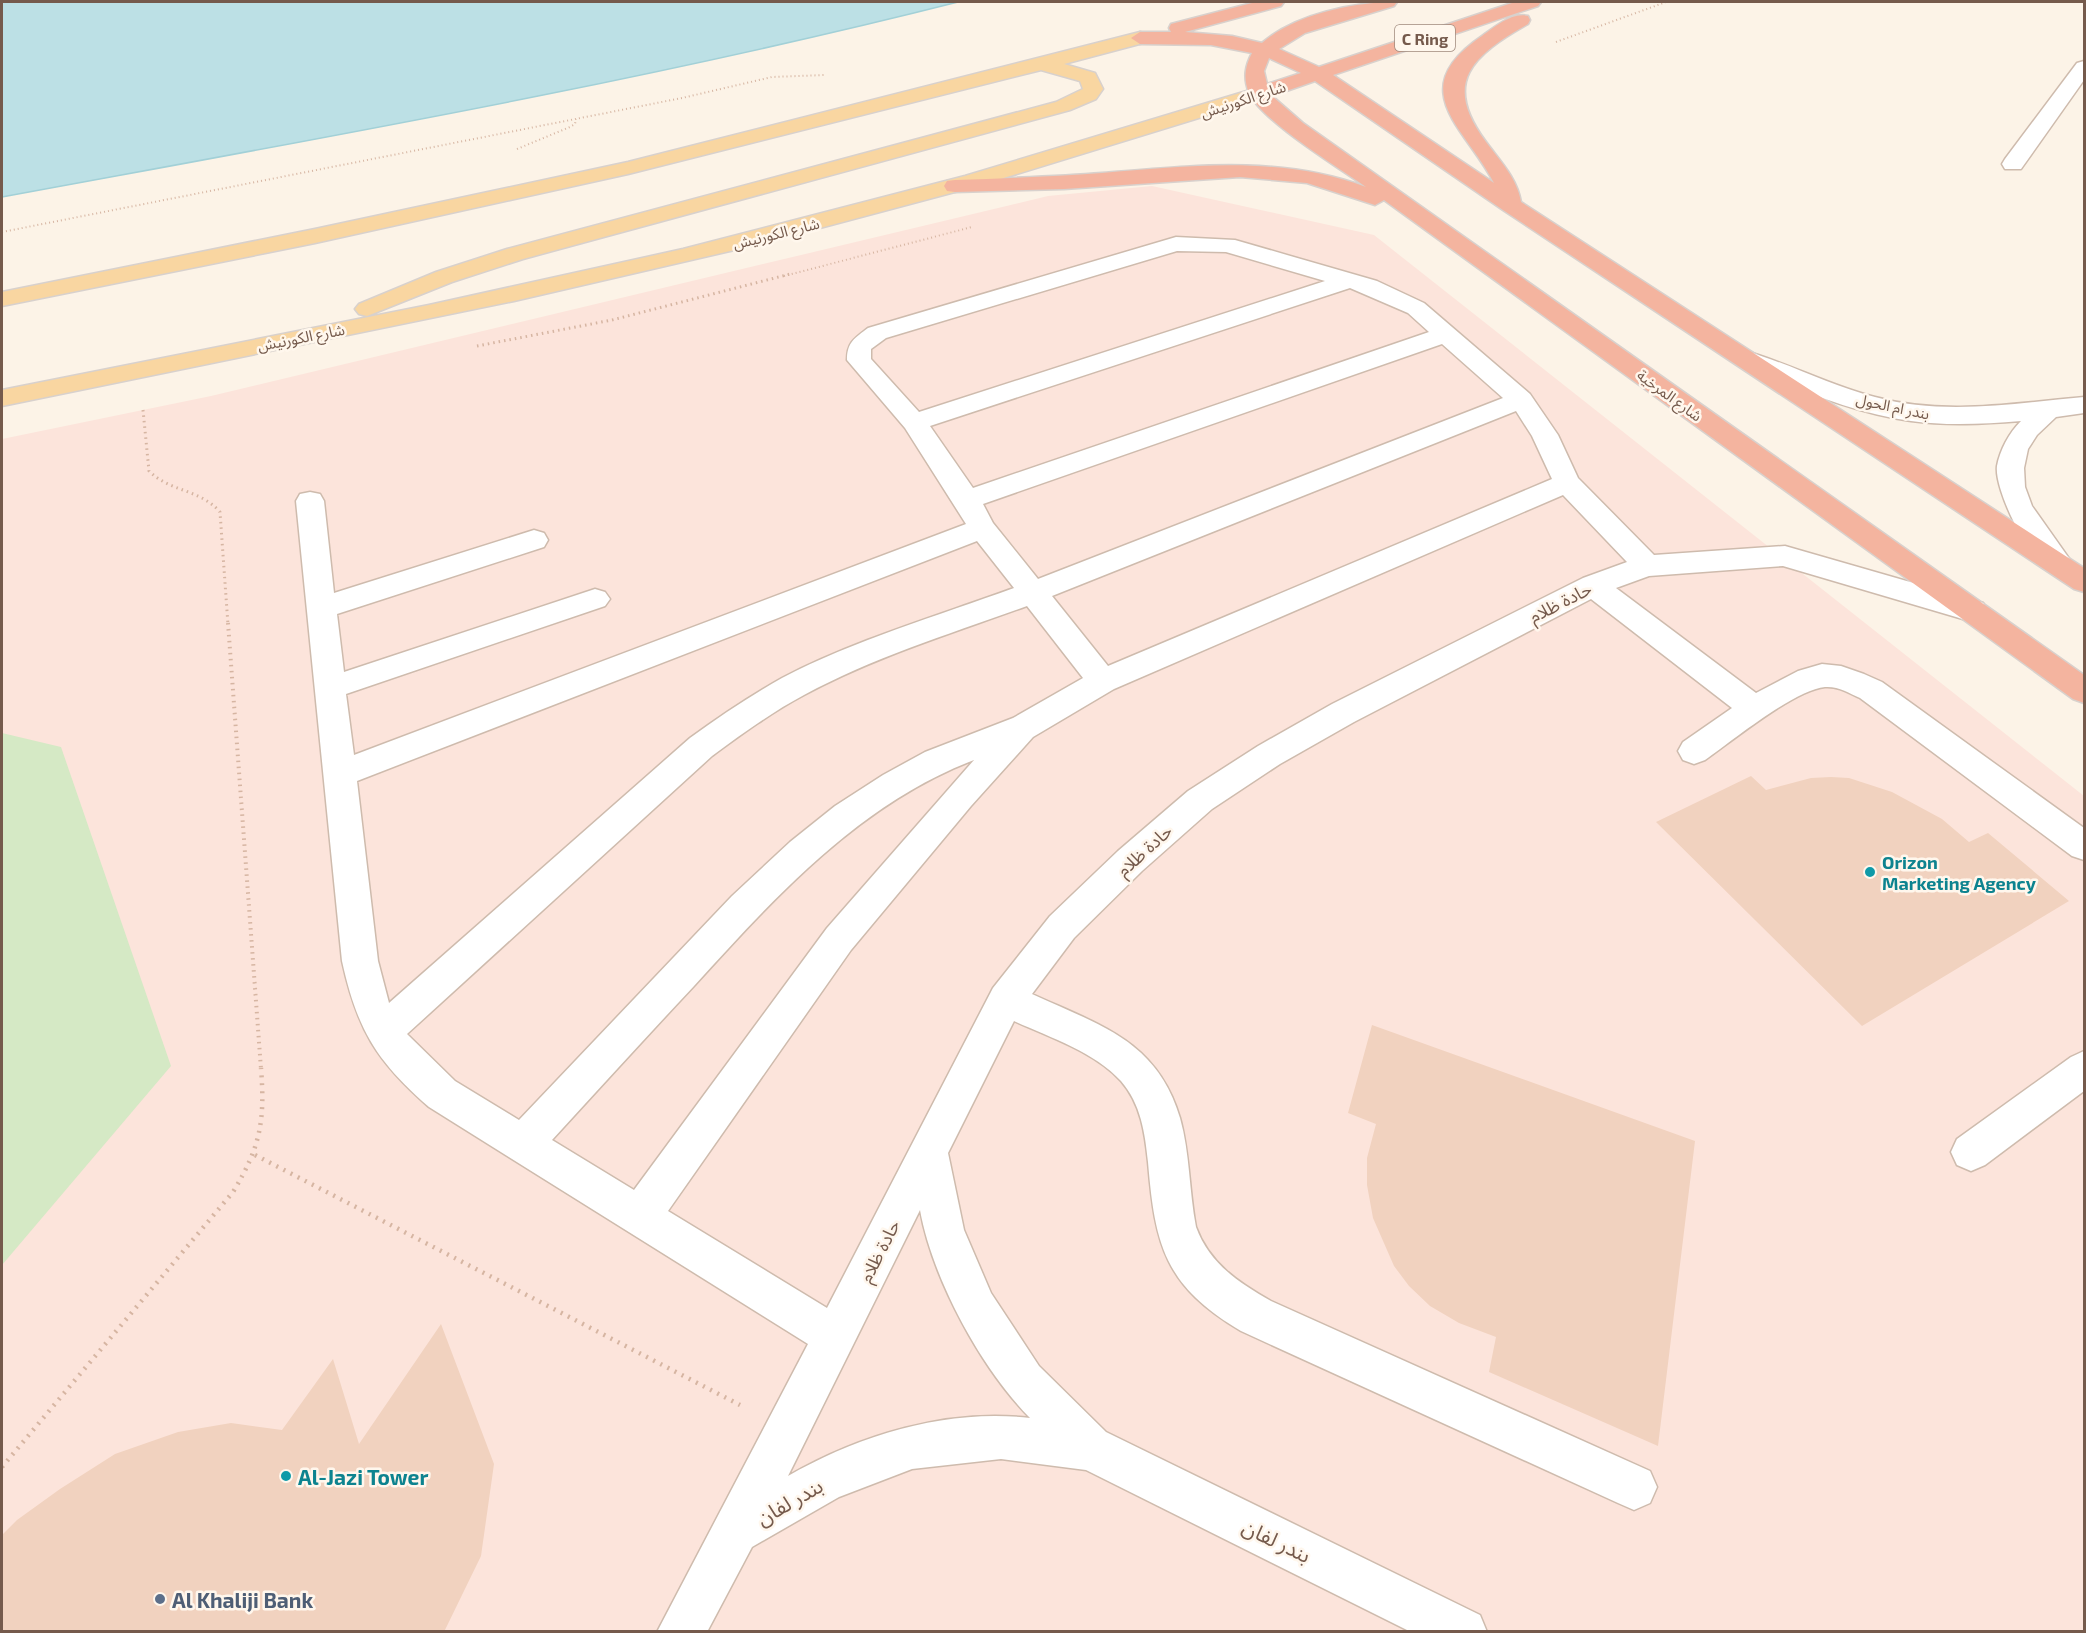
<svg xmlns="http://www.w3.org/2000/svg" width="2086" height="1633" font-family="'Exo 2','Noto Sans Arabic',sans-serif">
  <style>
    .commercial { fill: #fce4db }
    .green { fill: #d5e9c5 }
    .water { fill: #bce0e5; stroke: #a2d0d7; stroke-width: 1.5 }
    .building { fill: #f1d2bf }
    .lines { fill: none; stroke-linecap: round; stroke-linejoin: round }
    .minor-casing { stroke: #cebbad; stroke-width: 3 }
    .major-casing { stroke: #d8d1cd; stroke-width: 3 }
    .highway-casing { stroke: #d8d1cd; stroke-width: 3 }
    .path-far3 { stroke: #d6b5a2; stroke-width: 2; stroke-dasharray: 1 3; stroke-linecap: butt }
    .path-far2 { stroke: #d6b5a2; stroke-width: 3; stroke-dasharray: 1.5 4; stroke-linecap: butt }
    .path-far1 { stroke: #d6b5a2; stroke-width: 4; stroke-dasharray: 1.5 4.5; stroke-linecap: butt }
    .path { stroke: #d6b5a2; stroke-width: 4.5; stroke-dasharray: 2 6; stroke-linecap: butt }
    .minor { fill: #fff; fill-rule: evenodd }
    .major { fill: #f9d6a1; fill-rule: evenodd }
    .highway { fill: #f4b49f; fill-rule: evenodd }
    .culture-dot { fill: #0f9aa8; stroke: #fff7ed; stroke-width: 2 }
    .service-dot { fill: #5c6f8a; stroke: #fff7ed; stroke-width: 2 }
    .labels { text-anchor: middle; dominant-baseline: central; stroke-width: 5; stroke-linejoin: round; paint-order: stroke }
    .far-street-label { font-size: 15px; fill: #755a4c; stroke: #fff7ed }
    .shield { fill: #fff7ed; stroke: #9e897c; stroke-width: 1.5 }
    .shield-label { font-size: 16px; font-weight: bold; fill: #755a4c }
    .street-label { font-size: 18px; fill: #755a4c; stroke: #fff7ed }
    .culture-label { font-size: 18px; font-weight: bold; fill: #0d838f; stroke: #fff7ed; text-anchor: start }
    .near-culture-label { font-size: 21px; font-weight: bold; fill: #0d838f; stroke: #fff7ed; text-anchor: start }
    .near-street-label { font-size: 21px; fill: #755a4c; stroke: #fff7ed }
    .near-service-label { font-size: 21px; font-weight: bold; fill: #4e5e75; stroke: #fff7ed; text-anchor: start }
  </style>
  <rect width="100%" height="100%" fill="#fcf3e7"/>
  <path class="commercial" d="M1152 186 1374 235 2084 796V1631L2 1632V439L211 396 1048 196Z"/>
  <path class="green" d="M2 733 61 747 171 1066 2 1265Z"/>
  <path class="water" d="M2 2H958C642 82 321 138 2 197Z"/>
  <path class="building" d="M1751 776 1766 790 1811 778 1831 777 1849 778 1892 792 1942 819 1969 842 1988 833 2069 901 1862 1026 1656 822Z
    M1372 1025 1695 1141 1658 1446 1489 1372 1496 1337 1459 1323 1430 1306 1409 1286 1394 1266 1373 1218 1367 1185V1158L1376 1124 1348 1113Z
    M441 1324 494 1464 481 1556 444 1632H2V1535L17 1520 60 1489 115 1454 178 1432 231 1423 282 1430 333 1359 359 1444Z"/>
  <g class="lines">
    <g class="minor-casing">
      <path id="minor" d="M2084 61V80L2021 169H2005L2002 164 2005 159 2077 63Z
        M1176 237 1235 240 1377 281 1424 303 1530 394 1558 435 1578 478 1654 555 1785 546 1983 603 1988 611 1983 619 1973 622 1783 566 1649 576 1616 588 1756 693 1798 671 1822 664 1841 666 1864 674 1882 682 2084 828V860L2072 856 1860 698C1849 693 1838 686 1825 687 1794 690 1732 741 1705 760L1694 764 1683 760 1678 751 1683 742 1732 708 1591 599 1354 722 1280 764 1212 809 1142 871 1074 938 1032 994C1099 1025 1157 1040 1180 1118 1190 1153 1189 1191 1196 1227 1209 1263 1239 1283 1271 1301L1650 1471 1657 1487 1650 1503 1634 1510 1618 1503 1241 1331C1165 1286 1155 1246 1148 1162 1145 1133 1141 1104 1121 1081 1095 1052 1049 1037 1014 1021L948 1153 964 1230 991 1293 1039 1366 1106 1432 1480 1615 1487 1632H1411L1086 1470 1001 1459 912 1469 839 1497 752 1547 707 1632H657L808 1344 429 1107C376 1061 357 1029 342 961L296 501 300 494 310 492 320 494 324 501 334 593 534 530 544 533 548 540 544 547 337 614 344 672 595 589 605 592 610 599 605 606 346 694 354 755 966 524 905 428 847 360C847 342 855 338 868 328ZM1177 251 1226 252 1325 281 919 412 871 359V349L886 338ZM1350 288 1408 313 1429 332 973 488 930 426ZM1442 344 1503 398 1038 579 993 523 983 504ZM1516 411 1532 436 1552 479 1108 666 1052 596ZM1563 495 1627 562 1583 578 1332 704 1258 746 1188 791 1118 851 1050 916 993 988 827 1308 668 1211 851 950 971 806 1033 737 1114 689ZM977 541 1014 588C937 616 855 640 782 678 750 696 720 716 690 738L389 1003 378 961 357 781ZM1027 606 1083 678 1013 718 925 752 883 775 835 806 790 842 732 896 519 1120 455 1081 407 1034 712 756C742 734 772 712 804 695 874 657 953 633 1027 606ZM974 760 827 928 634 1190 552 1140C599 1089 646 1037 694 986 775 897 859 804 974 760ZM920 1210C933 1280 981 1368 1030 1418 948 1408 859 1435 788 1476Z
        M1745 351C1789 363 1830 386 1875 397 1945 416 2014 403 2084 397V413L2056 417 2037 435 2028 449 2024 468 2025 487 2032 506 2073 564 2069 571C2063 573 2058 575 2051 572 2030 562 1994 490 1997 466 2000 450 2009 433 2021 421 1984 424 1947 426 1911 421 1850 413 1793 386 1736 364L1733 359 1736 354Z
        M2084 1051V1091L1985 1165 1971 1171 1957 1165 1951 1152 1957 1139 2071 1057Z"/>
    </g>
    <g class="major-casing">
      <path id="major" d="M1140 32 1147 34 1149 38 1147 42 1064 64 1095 73 1103 89 1096 99 1070 110 523 259 452 282 367 316 359 314 355 309 359 304 436 272 507 249 1056 102 1083 89 1080 81 1041 70 628 174 315 243 2 306V292L315 229 628 162Z
        M1260 87 1267 89 1270 93 1267 97 981 185 756 245 514 301 2 406V390L429 305 683 249 965 176Z"/>
    </g>
    <g class="highway-casing">
      <path id="highway" d="M1256 2H1284L1281 6 1185 32 1232 36 1262 43C1295 14 1354 2 1397 2L1394 6 1305 33 1279 49 1319 67 1515 2H1541L1538 6 1333 75 1494 183C1466 128 1402 90 1482 36 1495 27 1512 12 1528 16L1530 20 1528 24C1473 55 1441 82 1486 142 1500 161 1517 178 1521 202L2084 568V592L2074 589 1503 210 1315 81 1272 96 1303 123 2084 675V703L2073 699 1384 200 1375 205 1307 183 1240 177 1064 189 955 192 947 191 944 186 947 181 955 180C1004 178 1053 177 1102 173 1191 166 1280 155 1366 187 1338 167 1262 121 1249 93 1243 78 1245 66 1252 53L1211 45 1140 44 1131 38 1140 32H1171L1169 28 1171 24ZM1269 58 1301 73 1267 84 1264 71Z"/>
    </g>
    <path class="path-far3" d="M1556 42 1666 2
      M517 149 570 127 575 124 576 119
      M2 232 682 98 772 77 825 75
      M784 276 972 227"/>
    <path class="path-far2" d="M477 346 612 320 790 274
      M143 410 149 471C170 492 200 489 220 512L228 625"/>
    <path class="path-far1" d="M228 623 261 1069"/>
    <path class="path" d="M255 1155 740 1405
      M2 1467 233 1192C261 1146 265 1120 261 1068"/>
    <use href="#minor" class="minor"/>
    <use href="#major" class="major"/>
    <use href="#highway" class="highway"/>
  </g>
  <g class="culture-dot">
    <circle cx="1870" cy="872" r="6"/>
    <circle cx="286" cy="1476" r="6"/>
  </g>
  <circle class="service-dot" cx="160" cy="1599" r="6"/>
  <g class="labels">
    <g class="far-street-label">
      <text transform="translate(1243 99) rotate(-18)">شارع الكورنيش</text>
      <text transform="translate(776 233) rotate(-14)">شارع الكورنيش</text>
      <text transform="translate(301 337) rotate(-11)">شارع الكورنيش</text>
      <text transform="translate(1670 395) rotate(36)">شارع المرخية</text>
      <text transform="translate(1893 406) rotate(12)">بندر ام الحول</text>
    </g>
    <rect class="shield" x="1395" y="25" width="60" height="26" rx="4.5"/>
    <g class="shield-label">
      <text x="1425" y="38">C Ring</text>
    </g>
    <g class="street-label">
      <text transform="translate(1560 602) rotate(-27)">حادة ظلام</text>
      <text transform="translate(1144 850) rotate(-42)">حادة ظلام</text>
      <text transform="translate(879 1251) rotate(-63)">حادة ظلام</text>
    </g>
    <g class="culture-label">
      <text x="1882" y="862">Orizon<tspan x="1882" dy="21">Marketing Agency</tspan></text>
    </g>
    <g class="near-culture-label">
      <text x="298" y="1476">Al-Jazi Tower</text>
    </g>
    <g class="near-street-label">
      <text transform="translate(789 1501) rotate(-30)">بندر لفان</text>
      <text transform="translate(1277 1540) rotate(26)">بندر لفان</text>
    </g>
    <g class="near-service-label">
      <text x="172" y="1599">Al Khaliji Bank</text>
    </g>
  </g>
  <rect width="2086" height="1633" fill="none" stroke="#755a4c" stroke-width="6"/>
</svg>
